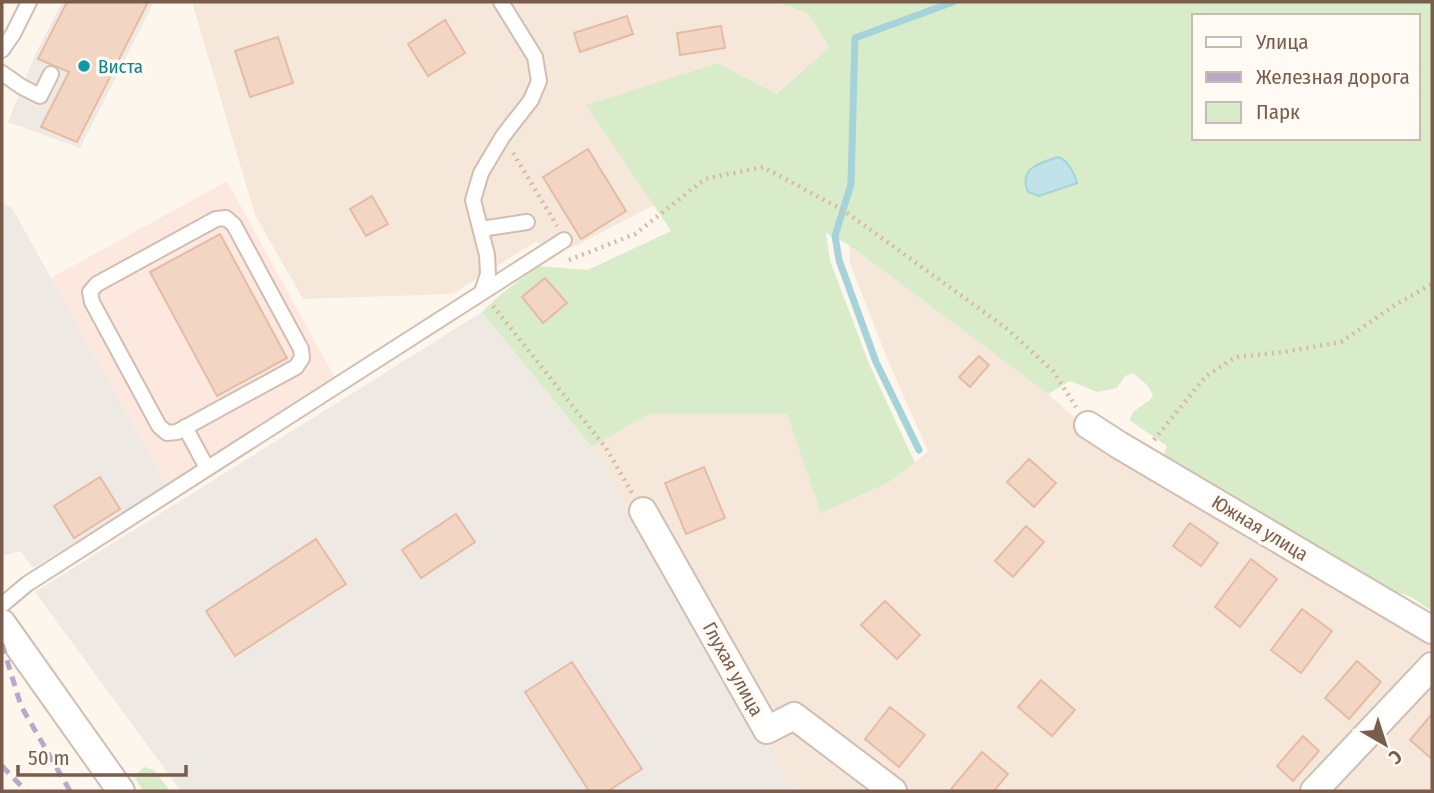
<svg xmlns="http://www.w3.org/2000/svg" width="1434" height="793" font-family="'Fira Sans Condensed',sans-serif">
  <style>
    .residential { fill: #f5e8da }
    .commercial { fill: #fde8e0 }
    .industrial { fill: #efe9e4 }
    .green { fill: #d8ecc9; fill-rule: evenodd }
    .water { fill: #bfe3e8; stroke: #a5d3da; stroke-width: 2 }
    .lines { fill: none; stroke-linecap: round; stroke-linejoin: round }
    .stream { stroke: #a5d3da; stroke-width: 7 }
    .building { fill: #f3d5c3; stroke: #e6bba3; stroke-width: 2 }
    .service-casing { stroke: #d1beb0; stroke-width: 18 }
    .minor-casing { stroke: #d1beb0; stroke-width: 30 }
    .path { stroke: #d9b8a5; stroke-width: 4.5; stroke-dasharray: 2 5; stroke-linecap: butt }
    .service { stroke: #fff; stroke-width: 14 }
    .minor { stroke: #fff; stroke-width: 26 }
    .rail { stroke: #b9a8c9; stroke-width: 5; stroke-dasharray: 10 7; stroke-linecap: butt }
    .culture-dot { fill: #0f9aa8; stroke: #fffaf3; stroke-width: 2.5 }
    .labels { text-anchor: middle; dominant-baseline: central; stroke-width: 7; stroke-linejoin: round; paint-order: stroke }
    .culture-label { font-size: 19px; fill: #0d838f; stroke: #fffaf3; text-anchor: start }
    .street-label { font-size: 19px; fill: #7a5c4d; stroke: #fffaf3 }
  </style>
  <rect width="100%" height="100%" fill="#fdf6ec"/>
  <path class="residential" d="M192 2H774L808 13 829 49 775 94 718 63 587 105 654 205 571 248 535 242 453 294 303 299 255 215Z
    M849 245 1048 394 1125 462 1278 548 1432 645V791H795L694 633 592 447 649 414H787L889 482 915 463 928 451 886 356 850 263Z"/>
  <path class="commercial" d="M227 181 335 378 167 486 51 278Z"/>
  <path class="industrial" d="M62 2H154L80 148 8 122 35 55Z
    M2 203 12 208 167 486 33 568 20 551 2 556Z
    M482 312 592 447 694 633 795 791H181L35 592Z"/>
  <path class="green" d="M774 2H1432V611L1411 597 1331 570 1170 464 1163 455 1167 446 1129 420 1134 411 1150 400 1153 395 1147 385 1133 373 1125 376 1117 388 1097 392 1070 381 1048 394 849 245 826 233 830 261 870 366 915 463 889 482 821 513 787 414H649L592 447 482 312 499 296 537 266 588 270 671 231 586 105 718 63 776 94 829 48 808 13ZM1194 16H1418V138H1194ZM1058 157C1068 165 1073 171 1074 185L1039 196 1032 195 1037 164Z
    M144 767 154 770 170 791H143L134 776Z"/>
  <path class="water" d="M1058 157C1068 160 1075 174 1077 183L1039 196 1028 192C1018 168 1040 163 1058 157Z"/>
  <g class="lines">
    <path class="stream" d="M919 450 876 362 839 260 835 236 851 184 855 38 953 2"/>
  </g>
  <path class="building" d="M67 2H148L77 142 41 127 69 72 38 59Z
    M627 16 633 34 580 52 574 33Z
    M445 20 465 53 428 76 408 44Z
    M721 26 725 48 680 55 677 33Z
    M278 37 293 83 250 97 235 51Z
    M588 149 626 211 581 239 543 177Z
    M372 196 388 224 366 236 350 209Z
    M220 234 287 358 217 396 150 272Z
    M545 278 567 303 543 323 522 297Z
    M979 356 989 365 970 387 959 377Z
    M1029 459 1056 483 1034 507 1007 482Z
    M704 467 725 518 686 534 665 483Z
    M100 477 120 509 74 538 54 506Z
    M456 514 475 542 421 578 402 550Z
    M1190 523 1218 543 1201 566 1173 546Z
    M1026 526 1044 542 1013 577 995 561Z
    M316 539 346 584 235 656 206 611Z
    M1251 559 1277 579 1240 627 1215 607Z
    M885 601 920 635 897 659 861 625Z
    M1302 609 1332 631 1301 673 1271 650Z
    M1357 661 1381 682 1349 719 1325 698Z
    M572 662 642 769 608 791H589L525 692Z
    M1041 680 1075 710 1052 736 1018 707Z
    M890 707 925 735 899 767 865 739Z
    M1432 714V759L1410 740Z
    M1303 736 1319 751 1293 781 1277 766Z
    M982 752 1008 774 994 791H953L951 789Z"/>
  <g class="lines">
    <g class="service-casing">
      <path id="service" d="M2 50 13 34 29 2
        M2 73 22 87 40 96 51 74
        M226 218 234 225 301 349 302 358 296 367 177 432 167 433 159 426 92 302 90 292 97 284 216 219Z
        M481 229 527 222
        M482 292 488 274 487 255 473 200 481 173 503 136 531 100 539 81 535 57 501 2
        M185 427 207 468
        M2 605 27 584 564 240"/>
    </g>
    <g class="minor-casing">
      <path id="minor" d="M1088 425 1119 445 1432 630
        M643 511 767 730 794 716 893 791
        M2 623 121 791
        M1314 791 1432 666"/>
    </g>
    <path class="path" d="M513 153 557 226
      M569 260 635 234 705 179 763 167 843 210 1006 328 1053 371 1076 407
      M493 306 606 448 632 493
      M1154 440 1206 376 1236 357 1284 352 1341 342 1395 305 1432 284"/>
    <use href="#service" class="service"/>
    <use href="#minor" class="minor"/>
    <path class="rail" d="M2 644 21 706 70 791
      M2 766 26 791"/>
  </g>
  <circle class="culture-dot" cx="84" cy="66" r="7"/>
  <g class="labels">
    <g class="culture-label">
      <text x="98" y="66">Виста</text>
    </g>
    <g class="street-label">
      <text transform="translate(1260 528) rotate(31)">Южная улица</text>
      <text transform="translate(733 669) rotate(61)">Глухая улица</text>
    </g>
  </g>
  <rect width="1434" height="793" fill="none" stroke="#7a5c4d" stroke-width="7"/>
  <rect x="1192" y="14" width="228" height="126" fill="#fffaf3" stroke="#cabbb1" stroke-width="2"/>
  <rect x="1206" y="37" width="35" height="10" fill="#ffffff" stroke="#cabbb1" stroke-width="2"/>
  <text x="1256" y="49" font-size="21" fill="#7a5c4d">Улица</text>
  <rect x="1206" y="72" width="35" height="10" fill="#b9a8c9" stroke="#cabbb1" stroke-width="2"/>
  <text x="1256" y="84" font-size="21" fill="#7a5c4d">Железная дорога</text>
  <rect x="1206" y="102" width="35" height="21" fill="#d8ecc9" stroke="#cabbb1" stroke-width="2"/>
  <text x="1256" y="119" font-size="21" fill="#7a5c4d">Парк</text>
  <g transform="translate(1385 744) rotate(141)" stroke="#fffaf3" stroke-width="5" paint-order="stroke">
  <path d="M0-5L12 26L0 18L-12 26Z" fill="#7a5c4d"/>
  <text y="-10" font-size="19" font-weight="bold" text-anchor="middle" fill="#7a5c4d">С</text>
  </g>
  <path d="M18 765v10h168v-10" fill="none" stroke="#7a5c4d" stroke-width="3.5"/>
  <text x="28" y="765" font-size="21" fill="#7a5c4d" stroke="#fffaf3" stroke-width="5" paint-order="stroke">50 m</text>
</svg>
